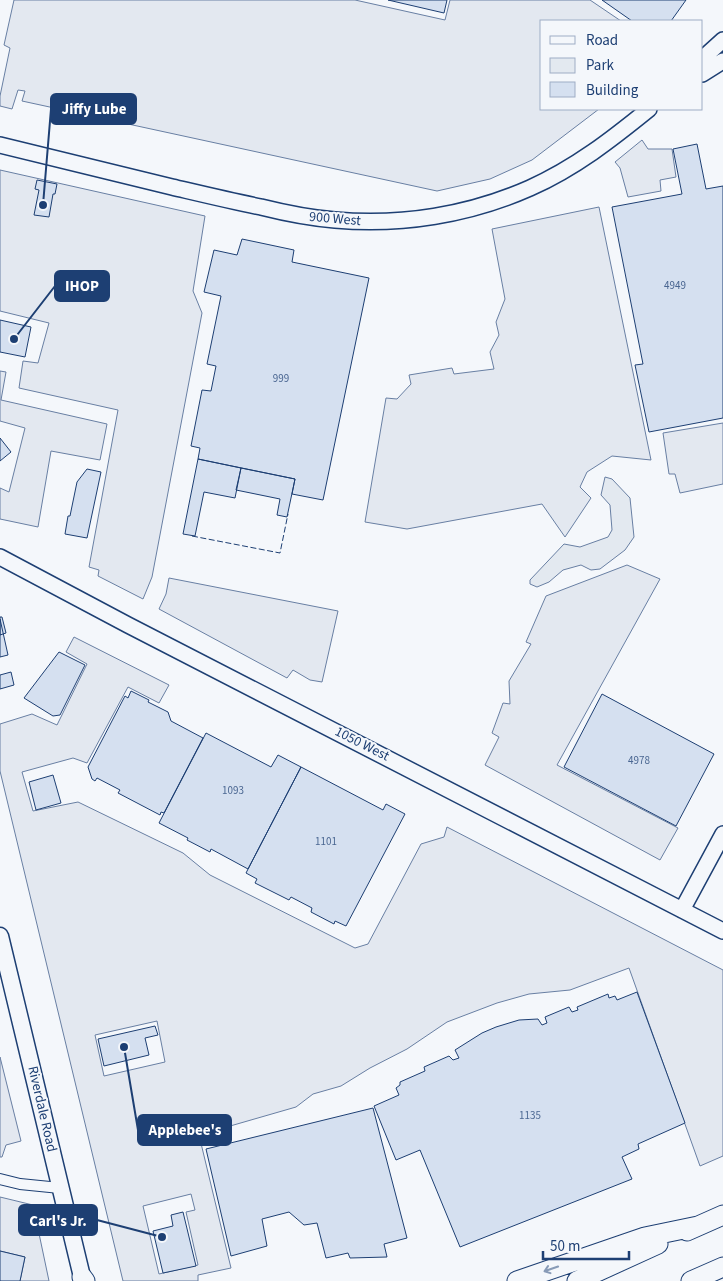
<svg xmlns="http://www.w3.org/2000/svg" width="723" height="1281" font-family="'Source Sans 3',sans-serif">
  <style>
    .green { fill: #e3e9f0; stroke: #687fa3 }
    .parking { fill: #e3e8f0; stroke: #687fa3; fill-rule: evenodd }
    .building { fill: #d5e0f0; stroke: #1d3f73 }
    .lines { fill: none; stroke-linecap: round; stroke-linejoin: round }
    .street-casing { stroke: #1d3f73; stroke-width: 12 }
    .secondary-casing { stroke: #1d3f73; stroke-width: 18 }
    .primary-casing { stroke: #1d3f73; stroke-width: 19 }
    .highway-casing { stroke: #1d3f73; stroke-width: 21 }
    .street { stroke: #f4f7fb; stroke-width: 10 }
    .secondary { stroke: #f4f7fb; stroke-width: 15 }
    .primary { stroke: #f4f7fb; stroke-width: 16 }
    .highway { stroke: #f4f7fb; stroke-width: 19 }
    .fence { stroke: #1d3f73; stroke-width: 1; stroke-dasharray: 6 2.5; stroke-linecap: butt }
    .oneway { stroke: #889bb7 }
    .labels { text-anchor: middle; dominant-baseline: central; stroke-width: 4; stroke-linejoin: round; paint-order: stroke }
    .number-label { font-size: 11px; fill: #4b6792 }
    .street-label { font-size: 14px; fill: #1d3f73; stroke: #f4f7fb }
    .leader { fill: none; stroke: #1d3f73; stroke-width: 2 }
    .callout-dot { fill: #1d3f73; stroke: #f4f7fb; stroke-width: 2 }
    .callout { fill: #1d3f73; stroke: #1d3f73; stroke-width: 2 }
    .callout-label { font-size: 15px; text-anchor: middle; font-weight: bold; fill: #fff }
  </style>
  <rect width="100%" height="100%" fill="#f4f7fb"/>
  <path class="green" d="M605 477 612 479 630 498 634 537 625 550 600 569 591 570 581 565 563 570 549 582 537 587 530 584V580L564 544 580 547 608 537 612 530 610 505 601 495Z"/>
  <path class="parking" d="M14 0H355L445 20 450 0H590L621 21H542V109H599L532 160 490 179 437 191 22 101 25 91 18 90 12 109 0 106V96L10 48 4 45Z
    M642 140 648 149H672L676 177 660 180 661 191 628 197 620 168 615 162Z
    M0 170 205 216 193 291 202 313 152 577 143 599 98 576 99 570 89 567 118 410 19 388 23 361 38 363 49 323 0 311Z
    M599 207 651 460 612 456 587 472 580 487 591 498 565 537 542 504 407 529 365 522 386 398 397 399 411 384 409 375 452 368 454 374 494 369 490 352 499 335 496 322 505 299 492 229Z
    M0 371 6 372 1 400 107 424 100 460 51 451 38 527 0 519V488L9 492 25 428 0 421Z
    M723 423V484L680 493 675 474H669L663 433Z
    M627 565 660 579 557 765 678 828 660 860 485 765 499 737 492 733 503 703 510 704 509 681 531 644 526 642 546 596Z
    M169 578 338 611 322 682 310 680 293 670 287 678 159 609 166 594Z
    M74 637 169 685 159 703 128 687 87 763 73 758 22 772 33 811 78 802 183 853 210 875 355 948 368 944 421 844 444 837 447 827 723 970V1156L700 1166 629 968 570 990 529 994 497 1003 447 1022 407 1049 370 1068 341 1086 313 1094 296 1107 199 1135 231 1268 198 1275V1281H123L0 771V724L32 714 57 725 87 664 66 652ZM157 1021 165 1062 104 1076 95 1035ZM191 1194 195 1210 186 1212 198 1265 159 1274 143 1206Z
    M0 1057 21 1141 6 1145 2 1157H0Z
    M0 1197 33 1205 49 1281H20L25 1257 0 1251Z"/>
  <path class="building" d="M388 0H447L444 13Z
    M602 0H686L671 21H632Z
    M697 144 706 189 723 186V418L649 432 635 365 643 364 612 207 682 194 673 149Z
    M37 180 57 184 55 194H53L49 217 34 215 39 190 35 189Z
    M242 239 294 250 292 262 369 278 323 500 292 494 295 479 198 459 200 448 191 446 202 390 211 391 216 366 207 364 221 296 204 292 214 250 237 255Z
    M0 320 31 327 25 357 0 352Z
    M0 438 11 452 0 461Z
    M198 459 241 468 235 498 204 492 195 536 183 534Z
    M241 468 295 479 287 517 277 515 280 499 236 490Z
    M87 469 101 472 87 538 65 534 68 516H70L77 482Z
    M0 617H2L6 633 0 635Z
    M0 619 8 655 0 657Z
    M59 652 85 665 60 715 53 716 24 698Z
    M11 672 14 685 0 689V675Z
    M131 691 149 700 148 702 168 712 171 721 203 738 164 813 161 812 160 815 118 793 120 790 97 778 95 781 92 779 88 767 125 696 128 698Z
    M602 694 714 754 676 826 564 767Z
    M206 733 271 767 278 755 301 767 248 869 211 849 210 852 187 840 188 838 159 823Z
    M301 767 383 810 386 804 405 814 346 926 335 921 334 924 311 912 312 908 291 897 289 900 255 883 257 879 246 873Z
    M53 775 61 803 36 810 29 782Z
    M637 992 685 1123 638 1144 639 1149 622 1157 632 1179 460 1247 420 1150 396 1160 374 1106 399 1095 396 1088 400 1085V1082L425 1071 424 1067 449 1056 453 1060 459 1058 455 1050 482 1033 496 1027 519 1020 538 1019 542 1025 547 1023 545 1017 569 1007 572 1012 578 1010 577 1007 608 994 609 998 615 996 617 1000Z
    M155 1026 158 1035 145 1038 149 1055 104 1066 98 1039Z
    M373 1108 407 1238 384 1244 387 1257 350 1258 348 1253 326 1258 317 1223 304 1225 289 1212 262 1219 267 1246 231 1256 206 1149Z
    M183 1212 196 1266 163 1273 153 1231 173 1226 171 1215Z
    M0 1251 25 1257 20 1281H0Z"/>
  <g class="lines">
    <g class="street-casing">
      <path id="street" d="M0 1179 20 1184 60 1188"/>
    </g>
    <g class="secondary-casing">
      <path id="secondary" d="M702 59 723 40
        M702 74 723 61
        M0 145C57 159 115 173 172 187 202 194 231 201 261 207 285 213 310 218 335 220 401 226 469 215 530 188 575 168 612 139 649 109
        M0 557 128 625 723 931
        M682 910 723 834"/>
    </g>
    <g class="primary-casing">
      <path id="primary" d="M0 936 83 1281"/>
    </g>
    <g class="highway-casing">
      <path id="highway" d="M687 1231 723 1215
        M82 1277 85 1281
        M517 1281 645 1237 698 1226
        M577 1281 658 1244
        M691 1281 723 1267"/>
    </g>
    <use href="#street" class="street"/>
    <use href="#secondary" class="secondary"/>
    <use href="#primary" class="primary"/>
    <use href="#highway" class="highway"/>
    <path class="fence" d="M192 536 280 553 288 514"/>
  </g>
  <defs><path id="oneway-shaft" d="M-6 0H5M1.5-3L5.5 0L1.5 3" fill="none" stroke-width="1.6" stroke-linecap="round" stroke-linejoin="round" transform="scale(1.25)"/></defs>
  <use class="oneway" href="#oneway-shaft" transform="translate(551 1269) rotate(161)"/>
  <g class="labels">
    <g class="number-label">
      <text x="675" y="285">4949</text>
      <text x="281" y="378">999</text>
      <text x="639" y="760">4978</text>
      <text x="233" y="790">1093</text>
      <text x="326" y="841">1101</text>
      <text x="530" y="1115">1135</text>
    </g>
    <g class="street-label">
      <text transform="translate(335 219) rotate(5)">900 West</text>
      <text transform="translate(362 744) rotate(27)">1050 West</text>
      <text transform="translate(42 1109) rotate(77)">Riverdale Road</text>
    </g>
  </g>
  <path class="leader" d="M43 205L51 109M14 339L55 286M124 1047L138 1130M162 1237L97 1220"/>
  <g class="callout-dot">
    <circle cx="43" cy="205" r="5"/>
    <circle cx="14" cy="339" r="5"/>
    <circle cx="124" cy="1047" r="5"/>
    <circle cx="162" cy="1237" r="5"/>
  </g>
  <g class="callout">
    <rect x="51" y="94" width="85" height="30" rx="5"/>
    <rect x="55" y="271" width="54" height="30" rx="5"/>
    <rect x="138" y="1115" width="93" height="30" rx="5"/>
    <rect x="19" y="1205" width="78" height="30" rx="5"/>
  </g>
  <g class="callout-label">
    <text x="94" y="114">Jiffy Lube</text>
    <text x="82" y="291">IHOP</text>
    <text x="185" y="1135">Applebee's</text>
    <text x="58" y="1226">Carl's Jr.</text>
  </g>
  <rect x="540" y="20" width="162" height="90" fill="#f4f7fb" stroke="#9eadc5"/>
  <rect x="550" y="36" width="25" height="8" fill="#f4f7fb" stroke="#9eadc5"/>
  <text x="586" y="45" font-size="15" fill="#1d3f73">Road</text>
  <rect x="550" y="58" width="25" height="15" fill="#e3e9f0" stroke="#9eadc5"/>
  <text x="586" y="70" font-size="15" fill="#1d3f73">Park</text>
  <rect x="550" y="82" width="25" height="15" fill="#d5e0f0" stroke="#9eadc5"/>
  <text x="586" y="95" font-size="15" fill="#1d3f73">Building</text>
  <path d="M543 1251v8h86v-8" fill="none" stroke="#1d3f73" stroke-width="2.5"/>
  <text x="550" y="1251" font-size="15" fill="#1d3f73" stroke="#f4f7fb" stroke-width="4" paint-order="stroke">50 m</text>
</svg>
